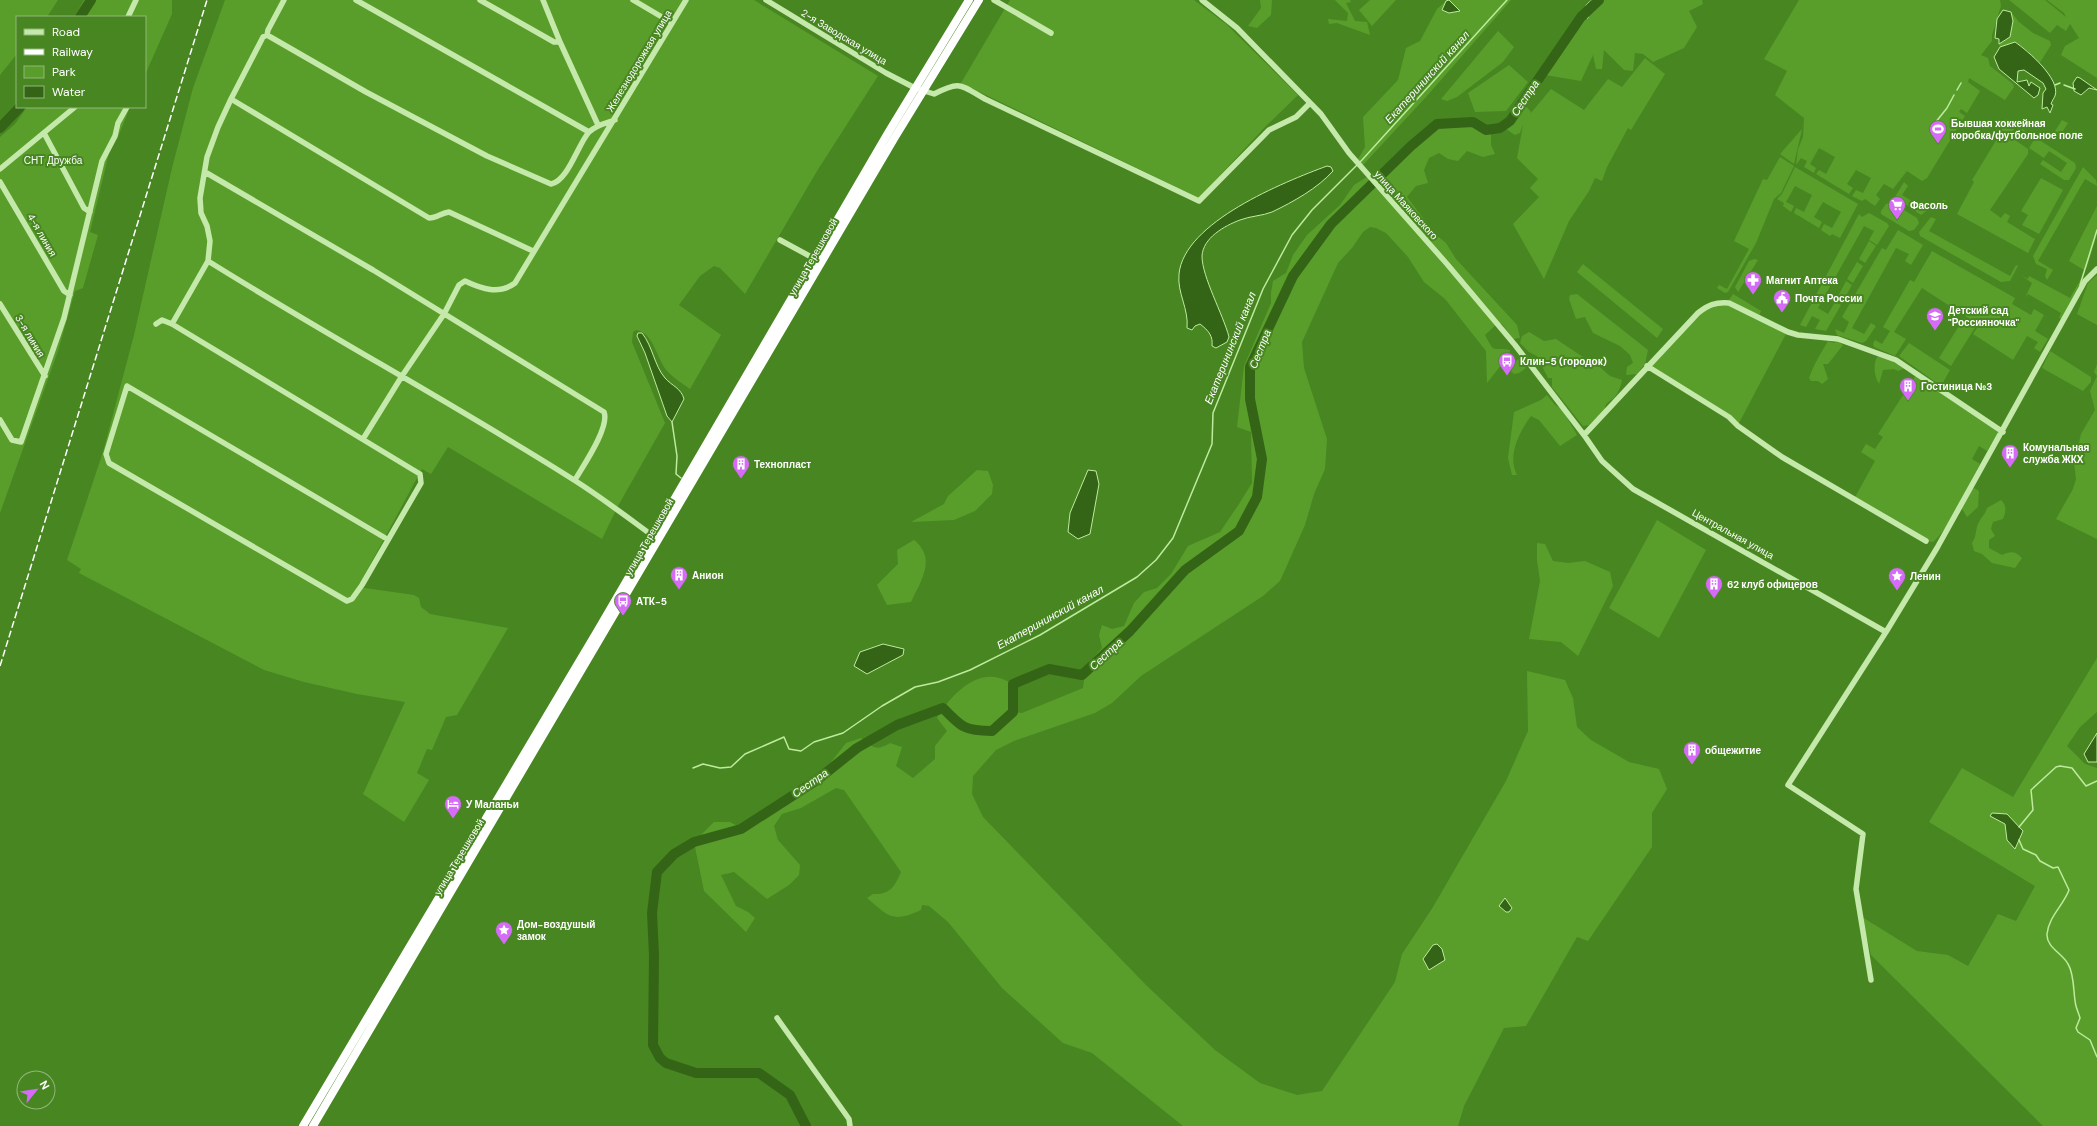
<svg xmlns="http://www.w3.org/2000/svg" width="2097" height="1126" font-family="'DM Sans',sans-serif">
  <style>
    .green { fill: #599e2b }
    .water { fill: #346516; stroke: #beeb9e }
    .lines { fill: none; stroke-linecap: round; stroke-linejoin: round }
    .stream { stroke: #beeb9e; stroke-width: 1.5 }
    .river { stroke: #346516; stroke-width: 10 }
    .minor { stroke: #c4e9aa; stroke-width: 5.5 }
    .highway { stroke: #fff; stroke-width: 8 }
    .rail { stroke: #fff; stroke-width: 1.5; stroke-dasharray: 7 3; stroke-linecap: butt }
    .labels { text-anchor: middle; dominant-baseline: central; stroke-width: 4; stroke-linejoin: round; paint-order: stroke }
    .street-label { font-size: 10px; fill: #fff; stroke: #488621 }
    .poi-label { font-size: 10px; font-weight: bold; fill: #fff; stroke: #488621; text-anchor: start }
    .park-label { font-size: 10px; fill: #fff; stroke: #488621 }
    .water-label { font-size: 11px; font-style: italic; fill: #fff; stroke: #488621 }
  </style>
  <rect width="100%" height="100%" fill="#488621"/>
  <path class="green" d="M0 0H58L47 17H17V54L0 75Z
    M84 0H172V14L145 75V17H74Z
    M225 0H754L878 76 817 171 745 294 720 268 714 266 700 276 679 305 721 335 690 389C683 384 674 378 668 372 657 361 654 332 636 330L633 332 632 342 665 423 618 506 602 539 448 447 431 474 422 469 358 587 414 595 419 598 421 607 430 614 508 628 457 715 446 717 432 750 427 749 417 773 429 780 404 822 363 794 405 702 357 694 304 682 264 670 79 573 81 569 67 560 103 452 134 335 172 168 193 88Z
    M1010 0H1194L1226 24 1298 95 1265 127 1199 198 961 83Z
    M1260 0H1272L1271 15 1257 28 1248 26 1261 8Z
    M1335 0H1350L1351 2 1346 3 1355 21 1367 22 1370 35 1337 23 1329 24 1328 19 1347 21 1348 13Z
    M1370 0H1396L1372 26 1359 10Z
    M1447 0H1511L1426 97 1362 166 1357 161 1365 147 1363 117 1398 80 1406 48 1420 41 1437 9Z
    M1603 0H1702L1703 4 1689 11 1697 27 1684 48 1653 62 1643 54 1635 53 1633 71 1624 70 1604 50 1602 69H1596L1593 55 1581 81 1545 75 1584 16 1587 18 1589 12Z
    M1799 0H2000L2001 6 1992 35V41L1981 55 1988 58 1990 66 2013 84 2014 87 2005 100 1969 78 1968 82 1980 91 1967 113 1961 109 1959 112 1965 116 1927 178 1922 181 1907 171 1893 189 1884 184 1876 195 1880 199 1875 206 1865 199 1862 201 1852 196 1856 190 1863 193 1871 178 1856 170 1847 184 1853 188 1849 194 1816 174 1819 170 1826 174 1835 157 1819 148 1810 164 1816 168 1814 173 1804 167 1807 161 1801 158 1796 165 1798 149 1803 137 1804 118 1775 95 1787 71 1764 59Z
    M2009 0H2045L2066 17 2064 13 2047 0H2097V78L2061 55 2065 46 2079 38 2070 24 2066 31 2057 25 2050 33Z
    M2011 12 2019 22 2033 33 2050 41 2051 45 2039 64 2028 51 2015 42 2000 47 1999 44 2010 37 2013 21Z
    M1498 31 1514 47 1503 62 1457 97 1447 101 1441 99Z
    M1645 58 1665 74 1631 130 1628 128 1607 167 1602 181 1595 178 1589 191 1569 221 1544 279 1513 224 1539 197 1530 188 1538 179 1517 158 1523 125 1520 133 1515 135 1506 129 1491 134V145L1495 154 1483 157 1467 151 1458 161 1448 159 1439 153 1429 158 1424 170 1428 183 1416 186 1407 197 1436 235 1446 243 1456 259 1517 325 1520 338 1513 339 1502 324 1498 323 1485 335C1496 356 1492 346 1510 350L1509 355 1487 383 1486 351 1445 299 1424 282 1408 257 1386 233 1376 228 1370 227 1363 232 1352 248 1338 263 1302 342 1304 368 1327 439 1325 469 1314 494 1305 525 1280 581 1263 596 1141 676 1112 703 1095 713 1014 741 996 750 973 776 972 794 983 817 1147 986 1215 1050 1260 1083 1297 1095 1322 1091 1395 982 1402 954 1433 907 1506 781 1528 731 1527 671 1565 680 1573 698 1577 727 1591 740 1629 762 1659 769 1667 789 1652 813V847L1588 941 1577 937 1526 1026 1504 1028 1464 1106 1458 1126H1183L1092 1053 1063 1043 1002 988 948 922 929 906 922 905 921 910C893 923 889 917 867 898L873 894C890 895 895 886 901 872L844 790 836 788 801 808 782 814 774 826 778 840 800 865 799 875 789 885 767 899 734 872 721 875 736 906 748 912 755 918 746 932 704 891 694 842 714 822H730L741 828 817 780 846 743 861 738C874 747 875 752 890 743L902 747 896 766 913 778 935 759V746L947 731 937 718C949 698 973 671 999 678 1004 679 1009 682 1013 684V712L1022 713 1083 688 1086 666 1102 648 1099 635 1102 625 1112 629 1124 626 1134 603 1144 592 1157 588 1171 574 1188 546 1220 532 1239 504 1252 483 1251 432 1237 427 1244 366 1271 303V293L1273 281 1286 273 1293 255 1307 235 1340 205 1354 185 1373 173 1383 174 1411 146 1437 124 1473 122 1486 130C1503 127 1515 119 1522 102L1531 112 1530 114 1551 89 1584 110 1608 79 1622 87Z
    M1509 65 1528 82 1506 111 1475 112 1468 93Z
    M27 107H130L118 137 109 153 90 232 98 235 83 288 75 291 58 351 0 513V137L15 124Z
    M2004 119H2007L2075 163 2076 168 2069 180H2064L2040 164 2043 160 2061 172 2067 163 2049 151 2044 158 2029 148 2034 140 2015 128 2009 136 2028 149V154L1990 210 2001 218 2005 213 2010 216 2007 222 2035 239 2028 253 1957 214 1974 182 1972 180 1997 139 1992 136Z
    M2062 120 2068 123 2061 134 2055 131Z
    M1802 129 1794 164 1780 154Z
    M1780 157 1794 166 1781 193 1774 199 1756 243 1728 292 1725 293 1717 288 1719 285 1727 289 1749 249 1734 241 1763 179 1767 180Z
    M1795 167 1858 204 1840 238 1832 234 1830 236 1821 230 1824 224 1832 228 1841 212 1823 202 1814 217 1822 222 1819 228 1794 213 1796 208 1804 212 1812 195 1795 186 1786 202 1794 206 1791 212 1783 206 1784 203 1777 199 1782 194Z
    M2083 167 2096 180 2097 186 2085 179 2038 261 2053 270 2047 280 2045 276 2047 269 2036 264 2033 256Z
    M2041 178 2063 190 2039 234 2022 225 2028 215 2021 211Z
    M1904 182 1908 186 1902 195 1925 209 1929 203 1940 204 1943 200 1946 201 1943 206 1930 208 1921 215 1895 197Z
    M1891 202 1917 218 1919 223 1914 230 1909 231 1881 214V211L1886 204Z
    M2097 206V234L2087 267 2084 270 2069 261Z
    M1869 213 1887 223 1889 226 1877 245 1869 240 1874 231 1864 226 1818 308 1828 314 1835 302 1841 305 1826 331 1815 329 1820 320 1812 316 1806 327 1800 325 1859 214 1862 217Z
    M1931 217 1936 219 1929 231 2010 276 2016 265 2018 266 2010 281 2001 282 1920 236 1919 232Z
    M1898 230 1923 245 1911 265 1905 261 1909 254 1896 248 1852 328 1864 334 1871 323 1876 326 1866 341 1862 343 1837 335 1835 329 1844 333 1849 322 1842 317 1882 248 1886 250Z
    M1869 241 1876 246 1865 263 1859 259Z
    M1932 251 2015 298 2012 304 2031 315 2034 309 2044 315 2035 331 2048 339 2040 352 2034 348 2038 342 2027 336 2013 360 1973 334 1979 325 1922 288 1894 332 1906 339 1895 356 1874 347 1873 344 1875 340 1882 344 1890 331 1883 327 1910 280 1914 282Z
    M1754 259 1758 260 1738 292 1735 287 1749 261Z
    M1857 262 1863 266 1853 283 1847 279Z
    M1583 264 1663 329 1657 338 1577 272Z
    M2021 275 2028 279 2029 276 2070 298 2082 277 2080 287 2062 319 2059 318 2061 313 2028 294 2025 298 2032 283Z
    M2097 275V325L2077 314 2088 283Z
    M1846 281 1852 285 1842 303 1836 300Z
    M1577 294 1648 350 1645 364 1637 374 1626 375 1627 367 1633 363 1630 355 1620 346 1593 333 1585 317 1576 319 1569 299 1570 295Z
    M1733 294 1761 311 1759 316 1729 300Z
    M1729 303 1787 332 1738 425 1648 366 1710 305Z
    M1964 318 1976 326 1951 366 1939 358Z
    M1529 332 1544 341 1556 339 1586 359 1594 362 1610 376 1622 380C1621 386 1618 393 1614 398 1609 402 1605 402 1605 410L1589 425 1583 426 1552 387V378H1548L1537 356 1529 352 1520 343 1522 336Z
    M1828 341 1834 343 1838 341 1843 345 1828 364H1823L1828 379 1822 384 1818 381H1811L1809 378C1814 364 1821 353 1828 341Z
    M1909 343 1950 370 1941 386 1899 356Z
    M2050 351 2091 377V382L2083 391 2042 368Z
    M1882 356 1905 368 1898 371 1894 369 1883 370 1879 384C1874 376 1873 366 1877 357Z
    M1518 359 1526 368 1519 373 1514 374 1511 371 1514 364Z
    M2097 364V539L2056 519 2073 489 2076 479 2074 463 2081 434 2095 410 2090 391 2097 376 2094 372Z
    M1916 375 1994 427 1998 433 1987 451 1979 446 1972 459 1980 464C1968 484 1950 529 1933 542L1926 541 1854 499 1875 461 1861 452 1866 444 1875 449 1883 437 1878 434Z
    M1547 395 1555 405 1562 409 1577 435 1560 446 1539 420 1531 416C1519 432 1507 456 1517 475H1512L1508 458 1514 412 1541 400Z
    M977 470 988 471 993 485 992 494 975 511 954 520 911 522 944 504 948 496Z
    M1974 488 1979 491 1978 507 1967 517 1962 509C1964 501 1968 493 1974 488Z
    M2001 500C2007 506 2006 511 2003 519L1993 522 1991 529 1995 536 1989 540V548L2002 555C2011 551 2015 551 2022 558L2015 568 1992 563 1982 554 1974 551 1972 543C1977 537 1975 528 1979 522 1982 516 1985 515 1987 508Z
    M1657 520 1706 550 1659 638 1609 608Z
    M914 540C937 558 921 581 911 602L887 605 877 585 898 564 897 550Z
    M1537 543 1545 544 1553 561 1568 563 1585 561 1610 572 1613 586 1578 656 1561 642 1529 639 1540 581 1537 560Z
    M2097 658V712L2080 727 2067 746 2085 764 2097 768V1126H2043L1871 955 1862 917 1917 951 1948 955 1968 966 1998 914 2016 921 2035 886 1929 822 1962 768 2013 797Z"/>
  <path class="water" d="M1449 0 1460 11 1449 13 1442 10 1446 1Z
    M1592 0H1603L1589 12 1588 18H1587C1583 10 1584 5 1592 0Z
    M2003 10 2011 12 2013 21 2010 37 1999 44V39L1995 38 1997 19Z
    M2015 42C2028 51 2061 79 2055 96 2054 98 2052 101 2051 104L2053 105 2050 113 2047 107 2042 109 2043 93 2046 89 2043 83 2024 70 2018 71 2017 82 2027 80 2029 86 2031 82 2040 88 2038 95 2034 98 1999 69 1994 57 2000 47Z
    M2077 77 2080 78 2097 90 2089 88 2081 95 2074 91 2073 83Z
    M1327 166 1331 167 1333 171C1318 188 1293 202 1272 212 1262 216 1250 216 1240 220 1224 226 1203 238 1202 256 1202 277 1223 314 1229 337L1227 342 1216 348 1212 346C1213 336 1209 331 1200 324L1195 326 1192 330 1187 328C1189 309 1177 293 1179 274 1184 222 1284 182 1327 166Z
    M638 333H642C653 347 654 365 665 378 672 386 681 388 684 399L672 422 667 416 645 353 637 336Z
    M1088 470 1096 471 1099 484 1090 534 1078 539 1068 532 1070 513Z
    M883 644 904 649 903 655 867 674 854 666 860 652Z
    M2097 733V762H2088L2084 754Z
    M1992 813 2007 814 2023 831 2015 849 2007 840 2005 824 1990 816Z
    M1505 898 1512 908 1509 912H1506L1499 906Z
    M1437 944 1442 949 1445 960 1429 970 1423 959 1433 945Z"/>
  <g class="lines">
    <path class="stream" d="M2055 85 2060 83
      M2064 85 2075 89
      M1957 90 1961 83
      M1931 128 1947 108 1954 95
      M2080 285 2097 230
      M672 422 677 456 676 474 681 478
      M693 768 703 764 720 768 731 767 745 754 784 737 789 749 801 751 814 742 843 733 882 706 915 687 938 682 970 670 1040 635 1137 577 1156 560 1173 538 1212 444 1213 413 1263 289 1292 235 1312 210 1362 160 1507 0
      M2019 827 2033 810 2031 790 2056 767 2060 766 2072 768 2086 786 2097 781
      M2019 840 2023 849 2036 855 2040 861 2053 868 2058 867 2069 890C2063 906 2049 916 2047 934 2046 947 2063 954 2068 964 2075 975 2073 995 2076 1006 2077 1010 2079 1014 2080 1018L2076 1028 2078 1032 2090 1040 2097 1057"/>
    <path class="river" d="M80 17 91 0
      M0 128 20 107
      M806 1126 790 1095 759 1073H696L666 1063 660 1058 653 1045 654 955 652 913 657 872 674 854 694 842 741 829 817 780 857 748 897 725 943 708C961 727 965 731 992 731L1013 712V684L1049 669 1082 675 1130 631 1185 570 1239 531 1257 497 1262 459 1250 399V367L1293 276 1331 224 1411 146 1437 124 1473 122 1486 130 1500 128 1510 121 1581 17 1599 0"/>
    <path class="minor" d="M356 0 589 132
      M480 0 554 42H560
      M543 0 560 42 598 125
      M633 0 672 23
      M766 0 886 73 915 88 934 94C961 80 960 85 985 99L1199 201 1269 130 1296 117 1310 103
      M994 0 1051 33
      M1202 0 1237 28 1321 114 1349 153 1447 264 1515 345 1584 435 1602 461 1633 489 1886 632
      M128 17 136 0
      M267 35 268 30 284 0
      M231 99 429 218C437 218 441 213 449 212L533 251
      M44 133 84 208 90 212
      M0 169 75 107
      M205 172 373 270 604 412C610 427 583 466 575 480
      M0 182 64 291 70 295
      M780 240 815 259
      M208 261C328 336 454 404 574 480 601 497 627 517 653 536
      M0 304 45 376
      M156 324 162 320 172 324 415 471 420 474 421 483 362 585 352 599 347 601 109 463 106 454 127 386 387 539
      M172 324 208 261 210 241 207 226 201 213 200 198 207 157 218 127 231 99 263 37 267 35 366 92 487 156 551 184C568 181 578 144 589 132 596 125 606 123 615 120
      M1647 366 1729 417 1738 426 1782 457 1926 541
      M0 420 12 440 21 442 64 318 102 161 115 136 118 123 127 107
      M1584 435 1698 313C1708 305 1715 302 1729 303L1788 332 1798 335 1838 339 1896 360 2003 432
      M363 439 402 376 444 314 459 285 465 281C482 289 499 295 515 283L686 0
      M1871 980 1856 889 1863 834 1788 785 1886 632 1937 548 2085 281 2097 269
      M777 1018 849 1119 850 1126"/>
    <path class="highway" d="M303 1126 598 630 888 133 969 0
      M313 1126 895 137 979 0"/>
    <path class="rail" d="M0 666 207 0"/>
  </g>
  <defs>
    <g id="stadium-pin" transform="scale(0.9)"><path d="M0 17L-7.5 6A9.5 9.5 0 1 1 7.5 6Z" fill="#d56bf6" stroke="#488621"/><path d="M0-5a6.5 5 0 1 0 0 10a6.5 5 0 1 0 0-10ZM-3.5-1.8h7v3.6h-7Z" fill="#fff"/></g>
    <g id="supermarket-pin" transform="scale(0.9)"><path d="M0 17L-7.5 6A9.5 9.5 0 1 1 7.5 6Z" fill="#d56bf6" stroke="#488621"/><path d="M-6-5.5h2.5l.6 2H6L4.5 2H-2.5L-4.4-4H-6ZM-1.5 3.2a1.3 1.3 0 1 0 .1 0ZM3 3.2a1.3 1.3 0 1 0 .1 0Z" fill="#fff"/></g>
    <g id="pharmacy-pin" transform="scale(0.9)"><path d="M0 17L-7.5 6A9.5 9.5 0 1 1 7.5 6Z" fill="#d56bf6" stroke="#488621"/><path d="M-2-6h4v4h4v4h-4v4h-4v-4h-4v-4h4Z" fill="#fff"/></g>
    <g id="civic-pin" transform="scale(0.9)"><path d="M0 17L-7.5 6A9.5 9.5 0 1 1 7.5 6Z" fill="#d56bf6" stroke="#488621"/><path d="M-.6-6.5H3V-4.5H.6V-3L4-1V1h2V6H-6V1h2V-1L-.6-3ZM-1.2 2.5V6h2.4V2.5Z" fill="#fff"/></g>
    <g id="school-pin" transform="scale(0.9)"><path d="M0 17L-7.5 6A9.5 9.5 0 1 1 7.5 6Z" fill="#d56bf6" stroke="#488621"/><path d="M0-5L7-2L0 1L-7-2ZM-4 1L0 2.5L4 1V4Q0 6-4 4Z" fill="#fff"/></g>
    <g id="bus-pin" transform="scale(0.9)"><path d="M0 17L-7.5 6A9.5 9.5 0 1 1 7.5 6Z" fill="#d56bf6" stroke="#488621"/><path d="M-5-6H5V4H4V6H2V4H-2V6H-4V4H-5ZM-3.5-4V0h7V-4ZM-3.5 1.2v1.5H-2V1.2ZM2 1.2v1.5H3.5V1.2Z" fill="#fff"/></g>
    <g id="building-pin" transform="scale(0.9)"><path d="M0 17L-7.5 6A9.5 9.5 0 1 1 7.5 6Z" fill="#d56bf6" stroke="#488621"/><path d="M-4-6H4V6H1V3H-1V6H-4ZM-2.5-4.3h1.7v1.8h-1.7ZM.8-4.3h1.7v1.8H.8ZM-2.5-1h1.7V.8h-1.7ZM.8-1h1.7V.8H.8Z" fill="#fff"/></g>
    <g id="sight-pin" transform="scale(0.9)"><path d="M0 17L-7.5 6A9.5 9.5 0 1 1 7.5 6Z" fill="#d56bf6" stroke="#488621"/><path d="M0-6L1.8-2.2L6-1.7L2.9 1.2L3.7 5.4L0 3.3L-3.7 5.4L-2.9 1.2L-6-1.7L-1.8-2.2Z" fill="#fff"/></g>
    <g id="hotel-pin" transform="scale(0.9)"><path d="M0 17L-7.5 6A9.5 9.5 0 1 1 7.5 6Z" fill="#d56bf6" stroke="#488621"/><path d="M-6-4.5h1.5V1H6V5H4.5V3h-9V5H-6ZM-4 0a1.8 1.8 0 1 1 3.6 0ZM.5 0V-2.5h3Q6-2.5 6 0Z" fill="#fff"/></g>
  </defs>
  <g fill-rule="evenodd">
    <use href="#stadium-pin" x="1938" y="129"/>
    <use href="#supermarket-pin" x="1897" y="205"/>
    <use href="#pharmacy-pin" x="1753" y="280"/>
    <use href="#civic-pin" x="1782" y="298"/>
    <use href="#school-pin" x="1935" y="316"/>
    <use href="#bus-pin" x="1507" y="361"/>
    <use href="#building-pin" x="1908" y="386"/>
    <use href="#building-pin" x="2010" y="453"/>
    <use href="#building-pin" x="741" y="464"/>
    <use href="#building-pin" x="679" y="575"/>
    <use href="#sight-pin" x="1897" y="576"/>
    <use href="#building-pin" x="1714" y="584"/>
    <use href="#bus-pin" x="623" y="601"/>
    <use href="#building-pin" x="1692" y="750"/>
    <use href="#hotel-pin" x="453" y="804"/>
    <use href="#sight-pin" x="504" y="930"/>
  </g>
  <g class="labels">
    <g class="street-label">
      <text transform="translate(844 37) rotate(31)">2-я Заводская улица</text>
      <text transform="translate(639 61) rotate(-59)">Железнодорожная улица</text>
      <text transform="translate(1406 205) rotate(48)">улица Маяковского</text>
      <text transform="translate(42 235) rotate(60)">4-я линия</text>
      <text transform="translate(813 257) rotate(-60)">улица Терешковой</text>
      <text transform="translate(30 336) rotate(59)">3-я линия</text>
      <text transform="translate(1733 534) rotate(29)">Центральная улица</text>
      <text transform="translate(649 537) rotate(-60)">улица Терешковой</text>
      <text transform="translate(459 857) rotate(-59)">улица Терешковой</text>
    </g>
    <g class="poi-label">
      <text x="1951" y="123">Бывшая хоккейная<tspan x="1951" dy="12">коробка/футбольное поле</tspan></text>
      <text x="1910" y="205">Фасоль</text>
      <text x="1766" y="280">Магнит Аптека</text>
      <text x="1795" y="298">Почта России</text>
      <text x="1948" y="310">Детский сад<tspan x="1948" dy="12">"Россияночка"</tspan></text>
      <text x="1520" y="361">Клин-5 (городок)</text>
      <text x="1921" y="386">Гостиница №3</text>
      <text x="2023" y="447">Комунальная<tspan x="2023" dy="12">служба ЖКХ</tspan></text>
      <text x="754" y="464">Технопласт</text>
      <text x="692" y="575">Анион</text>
      <text x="1910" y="576">Ленин</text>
      <text x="1727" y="584">62 клуб офицеров</text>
      <text x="636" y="601">АТК-5</text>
      <text x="1705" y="750">общежитие</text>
      <text x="466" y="804">У Маланьи</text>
      <text x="517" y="924">Дом-воздушый<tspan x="517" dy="12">замок</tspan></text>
    </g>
    <g class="park-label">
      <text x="53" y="160">СНТ Дружба</text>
    </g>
    <g class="water-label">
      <text transform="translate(1427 77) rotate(-48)">Екатерининский канал</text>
      <text transform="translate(1525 98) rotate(-56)">Сестра</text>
      <text transform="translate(1230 348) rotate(-68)">Екатерининский канал</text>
      <text transform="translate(1260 349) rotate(-68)">Сестра</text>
      <text transform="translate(1050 617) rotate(-29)">Екатерининский канал</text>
      <text transform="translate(1106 654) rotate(-43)">Сестра</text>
      <text transform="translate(810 783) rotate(-35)">Сестра</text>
    </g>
  </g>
  <rect x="16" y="16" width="130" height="92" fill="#488621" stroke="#91b67a"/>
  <rect x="24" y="29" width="20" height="6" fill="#c4e9aa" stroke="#91b67a"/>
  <text x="52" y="36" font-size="12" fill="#ffffff">Road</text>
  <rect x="24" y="49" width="20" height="6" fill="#ffffff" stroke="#91b67a"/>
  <text x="52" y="56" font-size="12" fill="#ffffff">Railway</text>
  <rect x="24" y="66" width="20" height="12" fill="#599e2b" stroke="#91b67a"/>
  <text x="52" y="76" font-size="12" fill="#ffffff">Park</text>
  <rect x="24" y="86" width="20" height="12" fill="#346516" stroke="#91b67a"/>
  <text x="52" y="96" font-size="12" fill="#ffffff">Water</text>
  <g transform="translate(36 1090) rotate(60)"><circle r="19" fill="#488621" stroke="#91b67a"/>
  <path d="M0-3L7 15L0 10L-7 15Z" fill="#d56bf6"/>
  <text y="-6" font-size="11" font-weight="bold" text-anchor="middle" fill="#ffffff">N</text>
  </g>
</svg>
